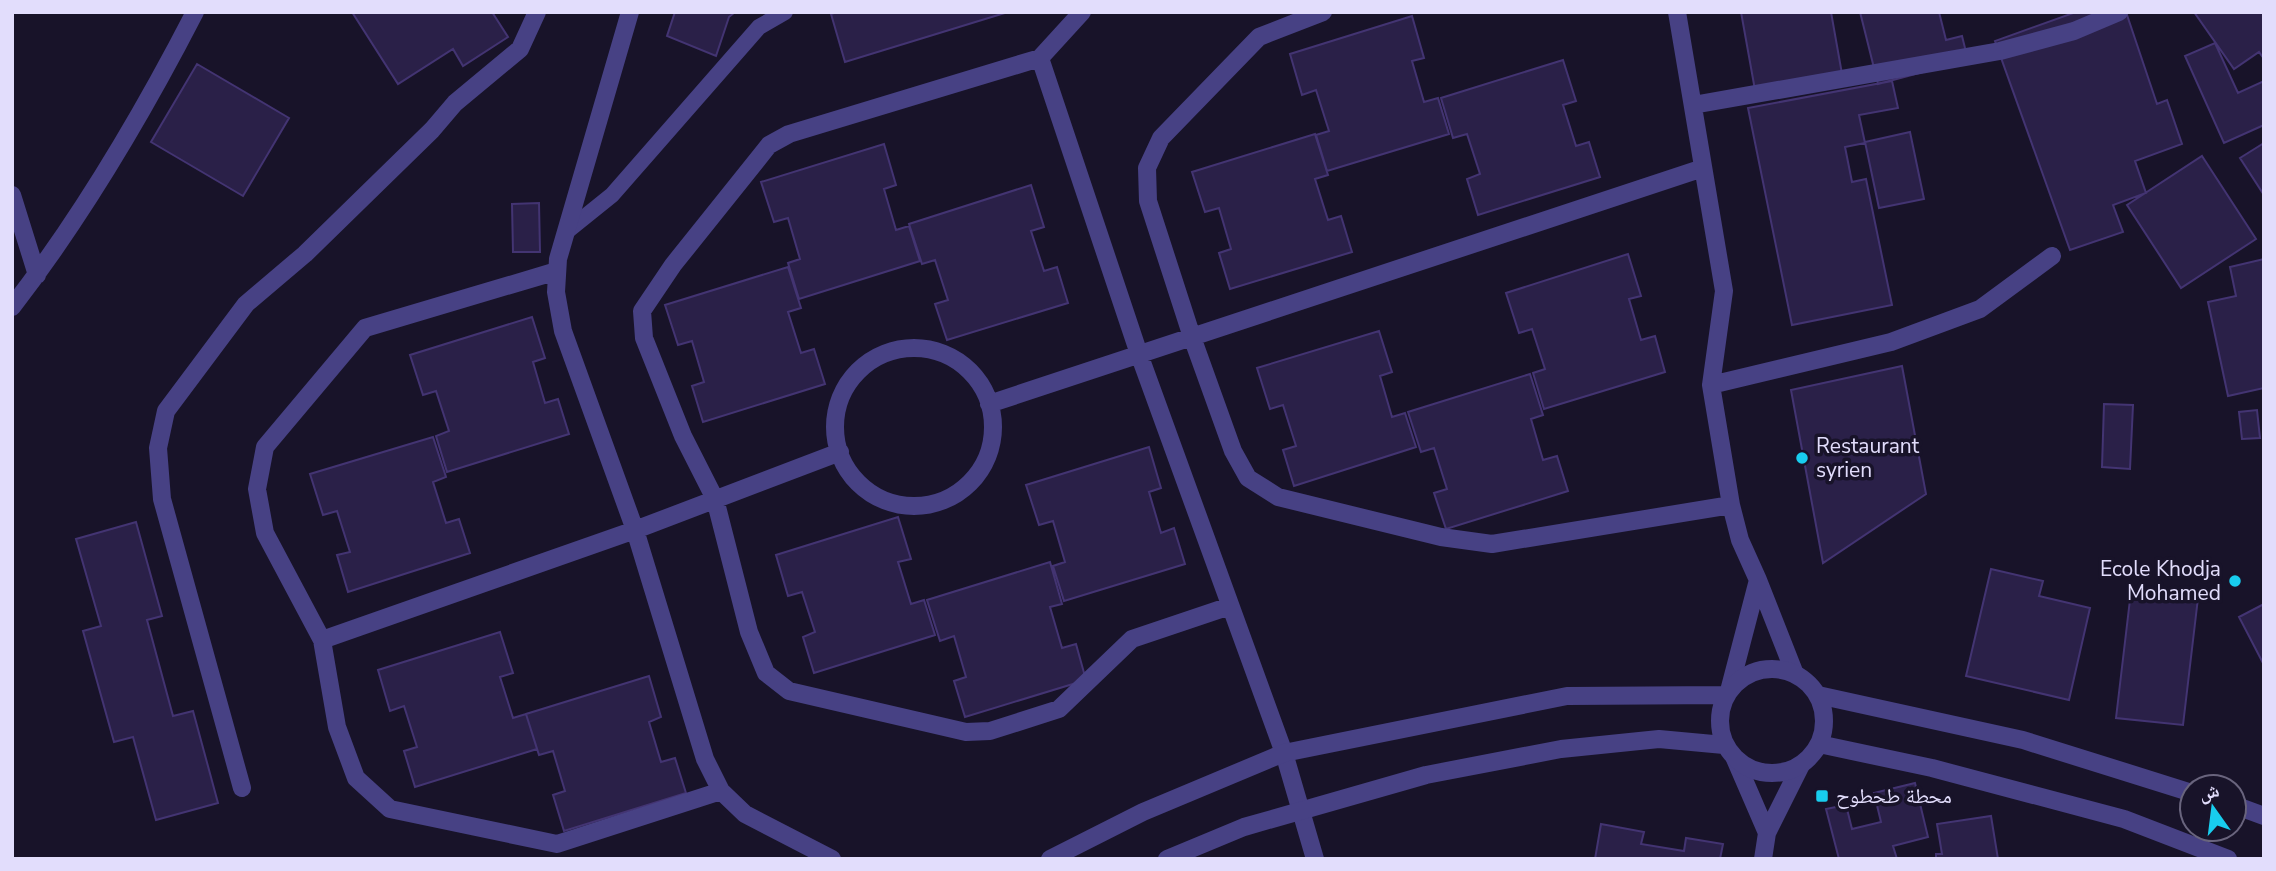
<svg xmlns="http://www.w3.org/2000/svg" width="2276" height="871" font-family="'Nunito Sans','Noto Naskh Arabic',sans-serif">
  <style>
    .building { fill: #2a2048; stroke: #433472; stroke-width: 2 }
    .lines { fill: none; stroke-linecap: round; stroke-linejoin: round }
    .service { stroke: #474184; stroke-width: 16 }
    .minor { stroke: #474184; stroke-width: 18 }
    .tertiary { stroke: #474184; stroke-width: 18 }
    .poi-dot { fill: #18cdee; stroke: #181329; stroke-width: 2.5 }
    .labels { text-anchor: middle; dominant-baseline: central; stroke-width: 7; stroke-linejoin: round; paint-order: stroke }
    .poi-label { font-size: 21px; fill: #e2ddfc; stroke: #181329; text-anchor: start }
  </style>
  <rect width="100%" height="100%" fill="#181329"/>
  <path class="building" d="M352 12H492L508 37 463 66 453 49 398 84Z
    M675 12H735L729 17 716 56 667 36Z
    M837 12H1008L845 62 831 14Z
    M1741 12H1831L1842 74 1755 90Z
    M1860 12H1939L1946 40 1962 36 1968 60 1878 84Z
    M2076 12H2126L2157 104 2167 100 2182 144 2135 161 2146 193 2113 205 2123 232 2070 250 1995 41Z
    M2194 12H2264V59L2259 52 2234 69Z
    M1412 16 1424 58 1412 61 1424 102 1438 98 1449 134 1327 171 1316 135 1329 131 1316 90 1302 95 1290 54Z
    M2215 43 2238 93 2264 81V125L2224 143 2185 56Z
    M1563 60 1576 101 1563 105 1576 146 1589 142 1600 177 1478 215 1467 179 1480 174 1467 134 1453 138 1441 98Z
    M197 64 289 118 243 196 151 142Z
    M1892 81 1898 108 1859 115 1865 143 1845 147 1852 182 1866 179 1892 305 1792 325 1748 108Z
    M1910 132 1924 199 1879 208 1865 142Z
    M1315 134 1328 175 1315 179 1328 220 1341 216 1352 252 1230 289 1219 253 1231 249 1219 208 1205 212 1192 172Z
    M2264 143V195L2240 158Z
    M884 144 896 185 884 189 896 230 909 226 920 261 799 299 788 263 800 259 788 218 774 222 761 182Z
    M2202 156 2256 239 2181 288 2127 205Z
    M1031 185 1044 227 1031 231 1044 271 1057 267 1068 303 947 340 935 304 948 300 935 260 922 264 909 224Z
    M539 203 540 252H513L512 204Z
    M1628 254 1641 296 1629 299 1641 340 1655 336 1665 372 1544 409 1533 373 1545 369 1532 329 1519 333 1506 293Z
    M2264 259V388L2228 396 2208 302 2236 296 2230 267Z
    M788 267 801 308 788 312 801 353 814 349 825 384 703 422 692 386 704 382 692 341 678 345 665 305Z
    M532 317 545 358 533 362 545 403 558 399 569 434 447 472 436 436 449 431 436 391 423 395 410 355Z
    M1379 331 1392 372 1380 376 1392 417 1405 413 1416 447 1294 486 1283 450 1296 446 1283 405 1270 409 1257 368Z
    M1902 366 1926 494 1823 563 1791 390Z
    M1530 374 1543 415 1531 419 1543 460 1557 456 1568 491 1446 529 1434 493 1447 489 1434 448 1421 452 1408 412Z
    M2104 404 2133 405 2130 469 2102 467Z
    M2257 410 2260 438 2242 439 2239 412Z
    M433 437 446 477 433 482 446 523 459 519 470 553 348 592 337 555 350 552 337 511 323 515 310 474Z
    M1149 447 1161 488 1149 492 1161 533 1174 528 1185 564 1064 601 1053 566 1065 562 1053 521 1039 525 1026 485Z
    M898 517 911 559 898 562 911 604 924 600 935 635 814 673 803 637 815 632 802 592 788 596 776 555Z
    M136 522 162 616 147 620 173 716 193 711 218 803 156 820 133 737 114 742 83 631 101 626 76 539Z
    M1050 562 1062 604 1050 607 1062 648 1076 644 1086 680 965 717 954 681 966 677 954 636 940 641 927 600Z
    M1991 569 2043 581 2039 596 2090 608 2069 700 1966 676Z
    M2131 591 2198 598 2183 725 2116 718Z
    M2264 604V665L2239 617Z
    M500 632 513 673 500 677 513 718 526 714 537 749 415 787 404 751 417 747 404 706 390 711 378 670Z
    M649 676 661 717 649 722 661 762 675 758 686 793 564 831 553 795 565 791 553 751 539 755 526 714Z
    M1915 783 1928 837 1893 846 1897 859H1839L1826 809 1846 805 1852 829 1881 822 1874 793Z
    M1991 816 1998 859H1936V854H1942L1937 824Z
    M1601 824 1644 832 1641 844 1684 851 1686 838 1723 844 1720 859H1595Z"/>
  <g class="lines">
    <path class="service" d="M566 232 612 195 759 27 785 12"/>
    <path class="minor" d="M630 12 558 259 556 292 563 331 635 530 705 759 721 791 745 814 832 859
      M1082 12 1040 58 789 134 769 145 673 265 642 311 644 338 683 436 715 499 749 632 766 673 789 691 966 732 990 731 1059 709 1132 639 1230 606
      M1323 12 1259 37 1161 138 1147 168 1148 201 1192 337 1233 451 1248 478 1278 497 1441 537 1492 544 1731 505
      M1677 12 1724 291 1711 385 1731 505 1740 540 1758 580 1729 691
      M1040 58 1139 354 1284 753 1315 859
      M1693 105 2000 51 2074 31 2119 12
      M12 195 37 275
      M557 271 365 328 265 447 257 489 265 533 322 640 337 727 356 778 390 809 557 844 721 791
      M12 307C80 219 144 111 195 12
      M835 427a79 79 0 1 1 158 0a79 79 0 1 1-158 0Z
      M1711 385 1891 342 1980 309 2052 256
      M989 404 1703 168
      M1758 580 1795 674
      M322 640 635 530 840 452
      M1735 759 1767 833
      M242 788 162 499 158 448 166 411 246 304 305 254 432 130 455 103 520 49 537 12
      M1763 859 1767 833 1801 765"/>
    <path class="tertiary" d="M1720 721a52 52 0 1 1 104 0a52 52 0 1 1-104 0Z
      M1818 695 2023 740 2192 793
      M1819 744 1932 768 2124 819 2228 859
      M2234 805 2264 816
      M1050 859 1143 812 1284 753 1567 696 1726 695
      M1167 859 1244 827 1426 775 1561 749 1659 739 1724 745"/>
  </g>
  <g class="poi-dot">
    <circle cx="1802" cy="458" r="7"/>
    <circle cx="2235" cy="581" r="7"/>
    <rect x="1815" y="789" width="14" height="14" rx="3.5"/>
  </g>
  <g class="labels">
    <g class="poi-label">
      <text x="1816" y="446">Restaurant<tspan x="1816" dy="24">syrien</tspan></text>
      <text x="2221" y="569" text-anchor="end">Ecole Khodja<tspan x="2221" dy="24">Mohamed</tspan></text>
      <text x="1836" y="796">محطة طحطوح</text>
    </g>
  </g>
  <rect width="2276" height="871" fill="none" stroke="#e2ddfc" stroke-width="28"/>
  <g transform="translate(2213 808) rotate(346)"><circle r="33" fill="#181329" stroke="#69647d" stroke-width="2"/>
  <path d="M0-5L12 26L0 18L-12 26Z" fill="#18cdee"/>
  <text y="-10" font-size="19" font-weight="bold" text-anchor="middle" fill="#e2ddfc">ش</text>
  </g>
</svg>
